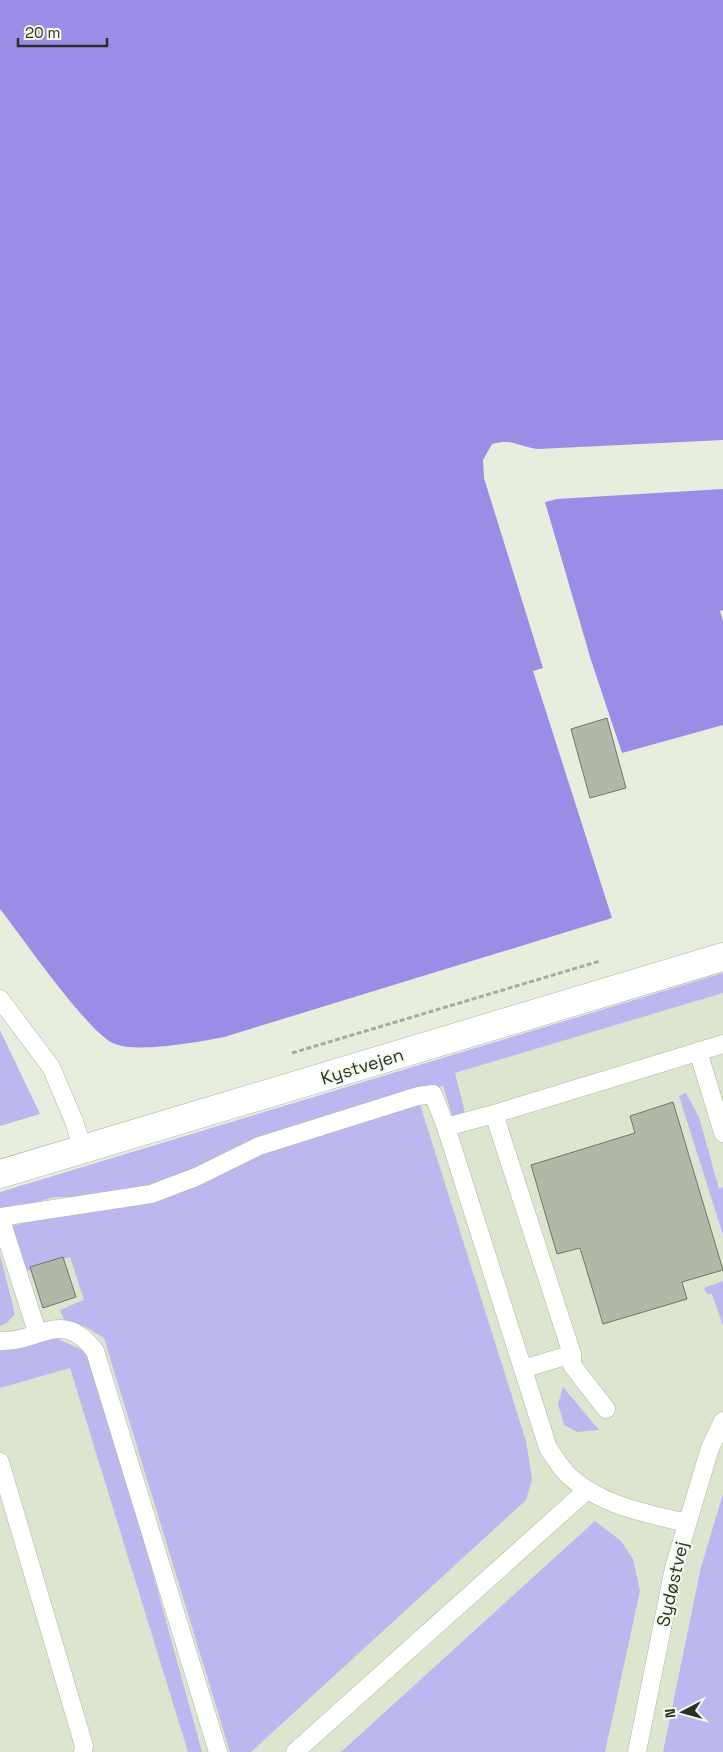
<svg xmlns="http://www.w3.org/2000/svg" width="723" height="1752" font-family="'Space Grotesk',sans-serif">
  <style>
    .built { fill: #dce6cf }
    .green { fill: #bdb7ef }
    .water { fill: #9b8de6 }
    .building { fill: #b1b8a8; stroke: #707668 }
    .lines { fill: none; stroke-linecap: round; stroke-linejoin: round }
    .lane-casing { stroke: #acb2a3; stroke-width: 19 }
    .secondary-casing { stroke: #acb2a3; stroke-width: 29 }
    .path { stroke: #a5ab9f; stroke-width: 3; stroke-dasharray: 5 2.5; stroke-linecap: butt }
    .lane { stroke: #fff; stroke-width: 18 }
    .secondary { stroke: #fff; stroke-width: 28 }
    .labels { text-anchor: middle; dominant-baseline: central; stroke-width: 4; stroke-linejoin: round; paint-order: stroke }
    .street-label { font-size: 18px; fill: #2c2f29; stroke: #f4fbeb }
  </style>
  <rect width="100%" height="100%" fill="#e7eede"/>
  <path class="built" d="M723 993V1752H0V1209Z"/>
  <path class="green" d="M723 973V993L455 1073 466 1117 454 1121 443 1086 325 1118 154 1189 81 1197H54L0 1213V1192Z
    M0 1030 40 1114 0 1126Z
    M686 1093 699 1117 719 1189 723 1187V1235L679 1096Z
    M419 1101 526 1441 532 1479 526 1500 251 1752H230L104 1338 86 1327 65 1322 60 1310 84 1300 70 1257 24 1272 12 1226 73 1211Z
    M0 1255 15 1314 7 1323 0 1326Z
    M723 1281V1326L712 1294H707L704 1288Z
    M56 1338 84 1351 97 1370 202 1752H188L70 1368 0 1388V1351Z
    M563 1387 599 1430 577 1432 564 1425 558 1404Z
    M723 1494V1752H663L701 1567Z
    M595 1521 621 1541 633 1559 640 1591 605 1752H341Z"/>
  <path class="water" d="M0 0H723V440L538 449C517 447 515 438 492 444L483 460 484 478 543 668 533 671 612 918 224 1037C198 1042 139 1053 115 1044 90 1036 20 934 0 909Z
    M723 489V610L720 611 723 621V725L622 753 591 660 545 502 557 499Z"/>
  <path class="building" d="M607 718 626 788 590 798 571 729Z
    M673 1102 723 1270 682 1282 687 1299 603 1324 580 1248 557 1254 531 1165 635 1133 630 1116Z
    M63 1257 76 1297 43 1308 30 1267Z"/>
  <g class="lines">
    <g class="lane-casing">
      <path id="lane" d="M0 999 51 1067 74 1121 83 1150
        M698 1051 723 1133
        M494 1114 446 1127 548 1448C555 1457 561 1469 569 1476 602 1506 645 1513 687 1523
        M0 1217 151 1194 196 1177 259 1146 418 1096 433 1094 446 1127
        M0 1217 37 1332
        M0 1341C39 1343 62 1307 95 1351L218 1752
        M572 1354V1365L606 1409
        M523 1369 572 1354 494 1114 723 1044
        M0 1462 84 1746 83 1752
        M295 1752 587 1490
        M637 1752 674 1568 710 1448 723 1421"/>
    </g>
    <g class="secondary-casing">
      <path id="secondary" d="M0 1174 723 957"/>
    </g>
    <path class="path" d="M292 1053 600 961"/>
    <use href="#lane" class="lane"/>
    <use href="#secondary" class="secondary"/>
  </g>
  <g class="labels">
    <g class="street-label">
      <text transform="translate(362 1066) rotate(-17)">Kystvejen</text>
      <text transform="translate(672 1584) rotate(-77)">Sydøstvej</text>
    </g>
  </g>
  <g transform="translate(683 1712) rotate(264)" stroke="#f4fbeb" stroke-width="4" paint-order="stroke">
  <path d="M0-4L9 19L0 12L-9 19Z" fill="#2c2f29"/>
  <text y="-8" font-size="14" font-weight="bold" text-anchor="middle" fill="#2c2f29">N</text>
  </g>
  <path d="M18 38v8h89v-8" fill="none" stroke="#2c2f29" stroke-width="2.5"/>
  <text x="25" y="38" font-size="15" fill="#2c2f29" stroke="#f4fbeb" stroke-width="4" paint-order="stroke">20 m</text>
</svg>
